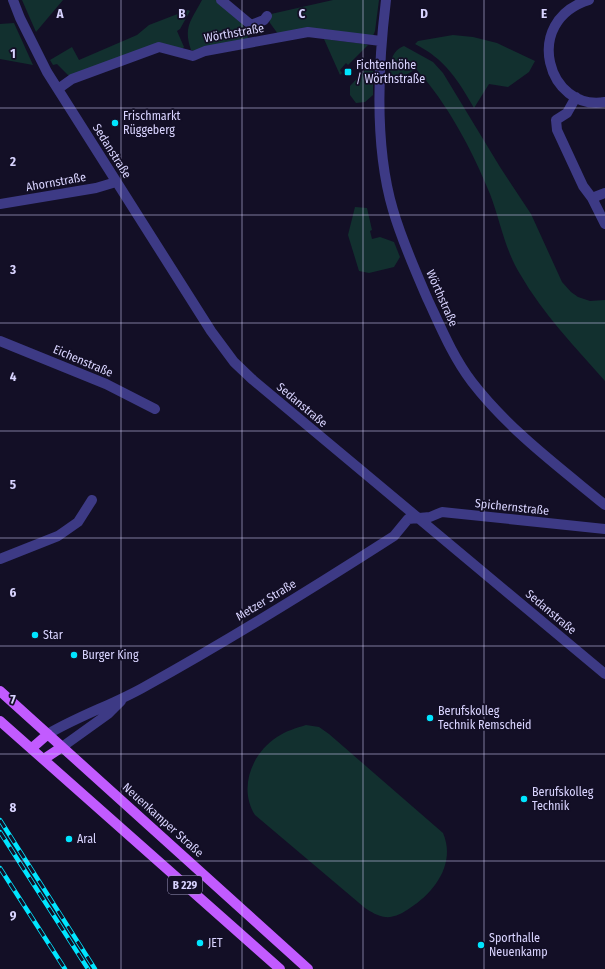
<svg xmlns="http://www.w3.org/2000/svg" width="605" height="969" font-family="'Fira Sans Condensed',sans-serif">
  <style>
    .green { fill: #12302f }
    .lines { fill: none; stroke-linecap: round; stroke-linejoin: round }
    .minor { stroke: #3d3a85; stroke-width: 10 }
    .major { stroke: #c25bff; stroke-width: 10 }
    .rail-casing { stroke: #00e5ff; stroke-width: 4.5 }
    .rail { stroke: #130f26; stroke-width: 3; stroke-dasharray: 9; stroke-linecap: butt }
    .grid { fill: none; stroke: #d9d4ff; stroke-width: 1; stroke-opacity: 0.55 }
    .poi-dot { fill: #00e5ff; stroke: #130f26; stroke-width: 1.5 }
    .labels { text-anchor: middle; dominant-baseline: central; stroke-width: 3.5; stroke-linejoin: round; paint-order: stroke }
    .shield { fill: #130f26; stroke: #9e99be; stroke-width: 1 }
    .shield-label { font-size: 11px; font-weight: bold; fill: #d9d4ff }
    .street-label { font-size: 12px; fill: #d9d4ff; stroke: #130f26 }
    .poi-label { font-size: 12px; fill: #d9d4ff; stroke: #130f26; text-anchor: start }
    .grid-label { font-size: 13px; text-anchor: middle; font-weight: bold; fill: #d9d4ff; stroke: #130f26; stroke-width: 3.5; stroke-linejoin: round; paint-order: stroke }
  </style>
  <rect width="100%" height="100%" fill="#130f26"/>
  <path class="green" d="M22 0H63L36 32Z
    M202 0H216L241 20 249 40 197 52 191 50C183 27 191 21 202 0Z
    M333 0H379L375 31 373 36 278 34 270 23 268 17 271 14Z
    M188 10 190 11 180 29 177 31 184 47 182 49 158 43 70 77 57 64 53 65 50 60 72 47 79 60 137 35 149 25Z
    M14 23 33 65 0 59V24Z
    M453 35 473 37 497 43 535 61 529 72 508 87 489 84 474 108C458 80 445 59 415 44L418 41Z
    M324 39 365 44 368 45 348 65 346 63 340 70 342 73 340 75Z
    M404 46 433 62 443 73 500 167 531 214 562 282 571 292 578 297 590 301 605 300V381C575 347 543 314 520 274 505 250 500 220 490 194 472 150 448 104 416 69L389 85C390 70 388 52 404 46Z
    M368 67 373 71V95L365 102 356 103 350 95V86Z
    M355 207 367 208 372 230 370 231 372 239 380 237 394 242 400 257 394 267 369 273 359 271 348 235Z
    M306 725 319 727 329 734 443 833C456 863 435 892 410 908 403 913 394 918 385 917 378 916 371 912 365 908L255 815C238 788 252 753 277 737 286 731 296 728 306 725Z"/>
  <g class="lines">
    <path class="minor" d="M13 0 20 18 47 72 211 331 234 362 253 380 605 674
      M221 0 251 25 264 20 267 16
      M386 0C378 66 374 146 393 210 402 241 415 270 428 300 441 328 453 357 472 382 509 430 559 467 605 505
      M589 0C521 21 548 112 605 102
      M58 89 72 79 159 47 193 56 205 51 308 32 381 41
      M576 97 567 113 556 120 557 130 583 186 592 198 605 193
      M592 198 605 224
      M0 204 96 188 116 182
      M0 341 106 384 155 409
      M0 559 58 536 78 522 92 500
      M48 734C80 715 115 704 146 686 231 639 313 588 394 536L408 519 430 517 442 512 605 529
      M62 747 108 714 121 701"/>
    <path class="major" d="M0 691 308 969
      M0 721 280 969
      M32 748 48 734
      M44 759 62 747"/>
    <g class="rail-casing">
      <path id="rail" d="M0 820 95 969
        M0 832 88 969
        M0 868 65 969"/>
    </g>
    <use href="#rail" class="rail"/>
  </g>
  <path class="grid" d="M121 0V969M242 0V969M363 0V969M484 0V969M0 108H605M0 215H605M0 323H605M0 431H605M0 538H605M0 646H605M0 754H605M0 861H605"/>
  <g class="poi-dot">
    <rect x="344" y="68" width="8" height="8" rx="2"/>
    <circle cx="115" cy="123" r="4"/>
    <circle cx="35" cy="635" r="4"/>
    <circle cx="74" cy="655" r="4"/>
    <circle cx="430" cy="718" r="4"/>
    <circle cx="524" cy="799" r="4"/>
    <circle cx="69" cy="839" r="4"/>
    <circle cx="200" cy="943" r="4"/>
    <circle cx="481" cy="945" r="4"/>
  </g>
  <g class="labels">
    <rect class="shield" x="168" y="876" width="34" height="18" rx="3"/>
    <g class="shield-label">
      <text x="185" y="885">B 229</text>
    </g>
    <g class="street-label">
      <text transform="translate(234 33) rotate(-10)">Wörthstraße</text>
      <text transform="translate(112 151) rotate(58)">Sedanstraße</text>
      <text transform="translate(56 182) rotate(-10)">Ahornstraße</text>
      <text transform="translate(442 298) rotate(66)">Wörthstraße</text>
      <text transform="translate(83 361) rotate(23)">Eichenstraße</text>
      <text transform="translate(302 405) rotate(40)">Sedanstraße</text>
      <text transform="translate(512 507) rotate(6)">Spichernstraße</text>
      <text transform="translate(266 600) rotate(-31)">Metzer Straße</text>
      <text transform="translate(551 612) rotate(40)">Sedanstraße</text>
      <text transform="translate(163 820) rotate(42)">Neuenkamper Straße</text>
    </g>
    <g class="poi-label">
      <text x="356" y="65">Fichtenhöhe<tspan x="356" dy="14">/ Wörthstraße</tspan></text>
      <text x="123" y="116">Frischmarkt<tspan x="123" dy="14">Rüggeberg</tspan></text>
      <text x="43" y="635">Star</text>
      <text x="82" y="655">Burger King</text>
      <text x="438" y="711">Berufskolleg<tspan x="438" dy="14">Technik Remscheid</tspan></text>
      <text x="532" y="792">Berufskolleg<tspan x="532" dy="14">Technik</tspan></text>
      <text x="77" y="839">Aral</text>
      <text x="489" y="938">Sporthalle<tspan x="489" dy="14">Neuenkamp</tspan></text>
      <text x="208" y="943">JET</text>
    </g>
  </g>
  <g class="grid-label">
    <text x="60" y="18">A</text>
    <text x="182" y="18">B</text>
    <text x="302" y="18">C</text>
    <text x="424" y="18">D</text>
    <text x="544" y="18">E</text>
    <text x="13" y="58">1</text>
    <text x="13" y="166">2</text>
    <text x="13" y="274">3</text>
    <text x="13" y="381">4</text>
    <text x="13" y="489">5</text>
    <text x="13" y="597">6</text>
    <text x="13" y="704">7</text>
    <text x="13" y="812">8</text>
    <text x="13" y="920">9</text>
  </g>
</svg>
